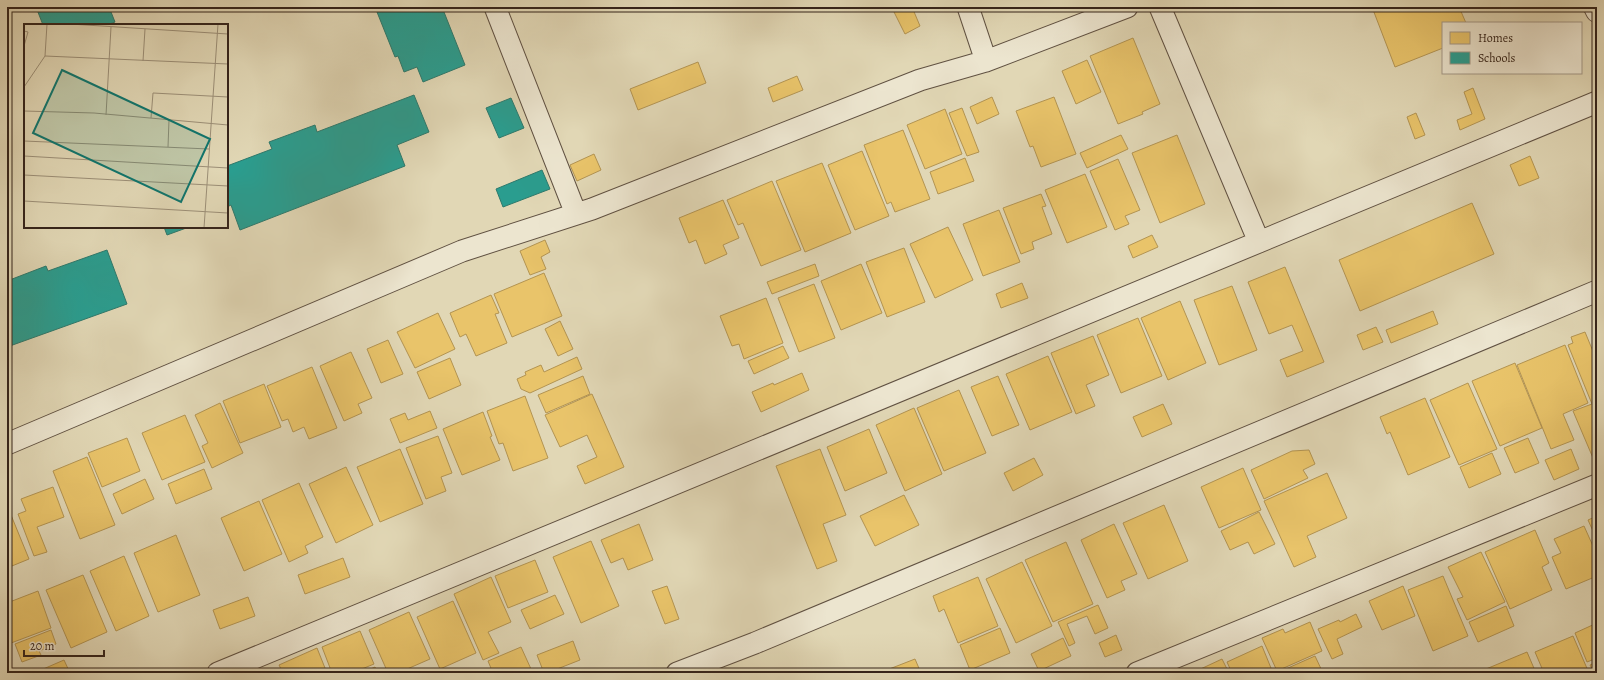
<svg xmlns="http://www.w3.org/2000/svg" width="1604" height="680" font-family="Alegreya,serif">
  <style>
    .homes { fill: #e9c46a; stroke: #b39452 }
    .schools { fill: #2a9d8f; stroke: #2d796c }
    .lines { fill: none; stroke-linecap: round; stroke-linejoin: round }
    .minor-casing { stroke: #605142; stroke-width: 23 }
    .tertiary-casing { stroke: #605142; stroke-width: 24 }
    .minor { stroke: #ece5cf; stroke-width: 21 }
    .tertiary { stroke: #ece5cf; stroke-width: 22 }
    .inset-road { fill: none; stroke: #9c8f77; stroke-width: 1 }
    .view { fill: #0f766e; fill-opacity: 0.15; stroke: #0f766e; stroke-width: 2 }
    .inset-edge { fill: none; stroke: #35241b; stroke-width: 2 }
  </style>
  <rect width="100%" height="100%" fill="#e1d7b5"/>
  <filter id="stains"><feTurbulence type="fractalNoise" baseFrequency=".005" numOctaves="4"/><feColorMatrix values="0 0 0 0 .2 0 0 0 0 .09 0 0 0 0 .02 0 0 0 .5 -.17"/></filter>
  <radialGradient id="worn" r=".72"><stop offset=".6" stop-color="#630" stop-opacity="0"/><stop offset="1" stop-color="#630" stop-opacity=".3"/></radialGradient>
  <path class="homes" d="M895 7H912L920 26 905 34 892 8Z
    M1372 7H1459L1466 23H1443V48L1395 67Z
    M1133 38 1160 104 1142 112 1143 114 1118 124 1090 56Z
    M1087 60 1101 92 1076 104 1062 71Z
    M698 62 706 83 638 110 630 89Z
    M797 76 803 90 773 102 768 88Z
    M1473 88 1485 119 1460 130 1457 120 1472 114 1464 92Z
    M992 97 999 114 977 124 970 107Z
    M1054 97 1076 154 1041 167 1033 146 1030 147 1016 111Z
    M962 108 979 152 967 156 949 113Z
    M945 109 962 154 925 169 907 125Z
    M1416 113 1425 135 1415 139 1407 117Z
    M903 130 930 199 895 212 891 202 887 204 864 145Z
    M1121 135 1128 149 1087 168 1080 153Z
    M1177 135 1205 204 1160 223 1132 153Z
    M862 151 889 216 855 230 828 165Z
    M594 154 601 170 577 181 570 165Z
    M1530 156 1539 178 1519 186 1510 165Z
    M965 158 974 181 938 194 930 172Z
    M1118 159 1140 210 1125 216 1129 224 1115 230 1090 171Z
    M822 163 851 233 805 252 776 181Z
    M1085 174 1107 227 1067 243 1045 190Z
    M772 181 801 250 761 266 743 223 738 225 727 200Z
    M1041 194 1046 206 1042 207 1052 234 1032 242 1034 249 1021 254 1003 208Z
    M723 200 739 238 723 245 727 254 705 264 696 240 689 243 679 218Z
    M1472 203 1494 254 1360 311 1339 260Z
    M999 210 1020 262 983 276 963 224Z
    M948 227 973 280 935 298 910 244Z
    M1152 235 1158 247 1133 258 1128 246Z
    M545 240 550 252 541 257 546 269 530 275 520 251Z
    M904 248 925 302 887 317 866 262Z
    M815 264 819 276 772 294 767 282Z
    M861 264 882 313 841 330 821 281Z
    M1285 267 1324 362 1287 377 1280 360 1303 351 1292 325 1269 334 1248 282Z
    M544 273 562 316 512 337 494 294Z
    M1022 283 1028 298 1001 308 996 294Z
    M814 284 835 338 799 352 778 298Z
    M1232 286 1257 350 1219 365 1194 300Z
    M491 295 499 313 495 314 507 343 476 356 466 334 460 337 450 313Z
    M766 298 783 343 744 359 739 344 732 346 720 316Z
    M1180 301 1206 363 1168 380 1141 318Z
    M1433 311 1438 324 1391 343 1386 330Z
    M438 313 455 349 415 368 397 332Z
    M1138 318 1162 376 1121 393 1097 335Z
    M560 321 573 349 558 356 545 329Z
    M1376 327 1383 342 1363 350 1357 335Z
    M1585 332 1597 361V456L1593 458 1573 411 1592 404 1568 345 1573 343 1571 337Z
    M1093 336 1109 375 1086 385 1095 406 1076 414 1051 353Z
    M388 340 403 374 381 383 367 349Z
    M1565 345 1588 403 1563 414 1574 440 1551 449 1517 365Z
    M783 346 789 358 754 374 748 361Z
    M351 352 372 398 358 404 362 413 344 421 320 366Z
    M1048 356 1072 412 1030 430 1006 374Z
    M577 357 582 369 530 393 521 389 517 379 526 375 525 372 541 365 544 372Z
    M450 358 461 385 429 399 417 372Z
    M1515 363 1542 428 1500 446 1472 381Z
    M312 367 337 428 309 439 304 427 293 432 288 419 282 421 267 386Z
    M802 373 809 390 761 412 752 392 773 383 774 385Z
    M583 376 590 394 546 413 538 395Z
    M998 376 1019 425 992 436 971 387Z
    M1468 383 1497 449 1459 465 1430 400Z
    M264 384 281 427 240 443 223 401Z
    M959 390 986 453 944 471 917 408Z
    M592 394 624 467 585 484 577 466 597 457 587 435 560 447 545 415Z
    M525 396 548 458 513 471 503 443 499 444 487 411Z
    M1425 398 1450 457 1408 475 1390 432 1387 434 1380 417Z
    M220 403 243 453 212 468 202 446 208 443 195 415Z
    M1163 404 1172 424 1142 437 1133 417Z
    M914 408 942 474 905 491 876 425Z
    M430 411 437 428 400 443 390 419 405 413 408 420Z
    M483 412 492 436 490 437 500 460 462 475 443 429Z
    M185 415 205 462 162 480 142 433Z
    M869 429 887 473 845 491 827 447Z
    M438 436 452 473 441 477 446 491 426 499 406 448Z
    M127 438 140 471 102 487 88 453Z
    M1528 438 1539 463 1515 473 1504 448Z
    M400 449 423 504 380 522 357 467Z
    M820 449 846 515 823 524 837 561 817 569 776 466Z
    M1571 449 1579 469 1554 480 1545 460Z
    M1309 450 1315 464 1303 470 1308 478 1264 499 1251 470 1292 451Z
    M1492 453 1501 474 1469 488 1460 467Z
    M87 457 115 525 80 539 53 471Z
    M1034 458 1043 475 1013 491 1004 473Z
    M346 467 373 525 336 543 309 484Z
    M1243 468 1261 510 1219 528 1201 487Z
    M204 469 212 489 176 504 168 484Z
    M1327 473 1347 518 1307 536 1316 557 1294 567 1264 501Z
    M145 479 154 499 122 514 113 494Z
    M299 483 323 537 305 546 308 553 289 562 262 500Z
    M53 487 64 517 37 527 47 552 34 556 18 514 26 511 21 499Z
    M904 495 919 525 875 546 860 516Z
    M259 501 282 554 244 571 221 518Z
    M1164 505 1188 561 1148 579 1123 523Z
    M1259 512 1275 544 1254 554 1248 542 1230 550 1221 531Z
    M7 514 11 515 29 559 7 568Z
    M1597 516V540L1588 520Z
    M639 524 653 560 628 570 623 558 611 563 601 540Z
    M1114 524 1137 574 1121 581 1125 590 1107 598 1081 540Z
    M1584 526 1597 555V576L1566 589 1552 557 1561 553 1554 539Z
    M1535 530 1549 563 1542 567 1552 590 1510 609 1485 552Z
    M176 535 200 595 158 612 134 553Z
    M591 541 619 606 581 623 553 557Z
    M1066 542 1093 604 1053 622 1025 560Z
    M1481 552 1505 602 1467 620 1457 599 1463 597 1448 567Z
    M124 556 149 616 116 631 90 571Z
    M343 558 350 577 305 594 298 575Z
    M535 560 548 592 508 608 495 576Z
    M1022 562 1052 626 1016 643 986 579Z
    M83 575 107 632 71 648 46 590Z
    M1443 576 1468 636 1433 651 1408 590Z
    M491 577 511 622 488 632 499 653 483 660 454 594Z
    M978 577 998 626 958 643 944 609 939 612 933 596Z
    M667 586 679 619 665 624 652 591Z
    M1403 586 1415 616 1382 630 1369 601Z
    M38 591 51 628 11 643 7 632V603Z
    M555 595 564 614 530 629 521 610Z
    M248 597 255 616 220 629 213 610Z
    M453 601 476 653 440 669 417 617Z
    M1098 605 1108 628 1095 634 1087 616 1067 624 1075 643 1069 646 1058 622Z
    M1506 606 1514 626 1478 642 1469 622Z
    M409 612 430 659 398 673H388L369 630Z
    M1356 614 1362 627 1337 639 1343 654 1332 659 1318 629 1339 620 1340 622Z
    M1310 622 1322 651 1277 671 1262 638 1283 629 1285 633Z
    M1597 623V658L1587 662 1575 633Z
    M1000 628 1010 653 970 670 960 645Z
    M51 630 56 644 39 651 41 655 22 662 15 644Z
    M360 631 374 664 352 673H332L322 647Z
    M1116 635 1122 650 1105 657 1099 643Z
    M1573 636 1589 673H1544L1535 652Z
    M1063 638 1071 656 1039 671 1031 654Z
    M573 641 580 660 547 673H544L537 655Z
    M1262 646 1273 673H1232L1227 662Z
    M521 647 531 669 522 673H493L488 661Z
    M317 648 327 673H283L279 665Z
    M1527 652 1536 673H1488L1486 669Z
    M1315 656 1323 673H1280L1279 672Z
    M915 659 921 673H879Z
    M1222 659 1229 673H1192Z
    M64 660 70 673H34Z
    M1597 662V673H1594L1590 665Z
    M375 667 378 673H362Z"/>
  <path class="schools" d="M36 7H109L115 22 107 25H43Z
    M375 7H442L465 65 423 82 417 67 404 72 398 56 395 57Z
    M414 95 429 132 397 145 405 166 240 230 231 205 227 207V166L272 149 269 142 315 125 317 132Z
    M511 98 524 128 499 138 486 108Z
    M542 170 550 189 503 207 496 189Z
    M164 227H189L167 235Z
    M107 250 127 304 7 347V281L46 266 48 271Z"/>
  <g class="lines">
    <g class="minor-casing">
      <path id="minor" d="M495 7 576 214
        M968 7 986 61
        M1160 7 1259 242
        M7 444 462 251 592 209 920 80 986 61 1127 7
        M218 673 1597 102
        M677 673 755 643 1597 291
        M1137 673 1597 485"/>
    </g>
    <g class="tertiary-casing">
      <path id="tertiary" d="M1595 7 1597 11"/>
    </g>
    <use href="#minor" class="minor"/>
    <use href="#tertiary" class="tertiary"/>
  </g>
  <g transform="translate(24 24)">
    <rect width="204" height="204" fill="#e1d7b5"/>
    <path class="inset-road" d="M46 0 204 10M0 7 4 8 0 22M21 32 204 40M119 37 121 5M0 63 21 32 23 0M0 87 70 89 204 101M82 91 87 3M127 94 129 69 204 73M0 117 185 125M144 123 145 96M0 132 204 144M0 151 204 162M0 177 204 189M180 204 194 0"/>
    <path class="view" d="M38 46 186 115 157 178 9 109Z"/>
    <rect width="204" height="204" class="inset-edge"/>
  </g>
  <rect width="1604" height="680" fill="none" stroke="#e1d7b5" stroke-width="24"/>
  <rect x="8" y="8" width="1588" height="664" fill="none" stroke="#35241b" stroke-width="2"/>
  <rect x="12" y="12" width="1580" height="656" fill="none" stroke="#35241b"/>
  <rect x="1442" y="22" width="140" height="52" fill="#ece5cf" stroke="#a39887"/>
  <rect x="1450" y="32" width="20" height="12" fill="#e9c46a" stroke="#a39887"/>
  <text x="1478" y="42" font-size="12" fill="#35241b">Homes</text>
  <rect x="1450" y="52" width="20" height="12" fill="#2a9d8f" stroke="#a39887"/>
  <text x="1478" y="62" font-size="12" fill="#35241b">Schools</text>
  <path d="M24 650v6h80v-6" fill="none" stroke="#35241b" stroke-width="2"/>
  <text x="30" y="650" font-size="12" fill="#35241b" stroke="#ece5cf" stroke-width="3" paint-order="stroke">20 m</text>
  <rect width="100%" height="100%" filter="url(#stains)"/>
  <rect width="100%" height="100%" fill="url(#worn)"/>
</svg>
